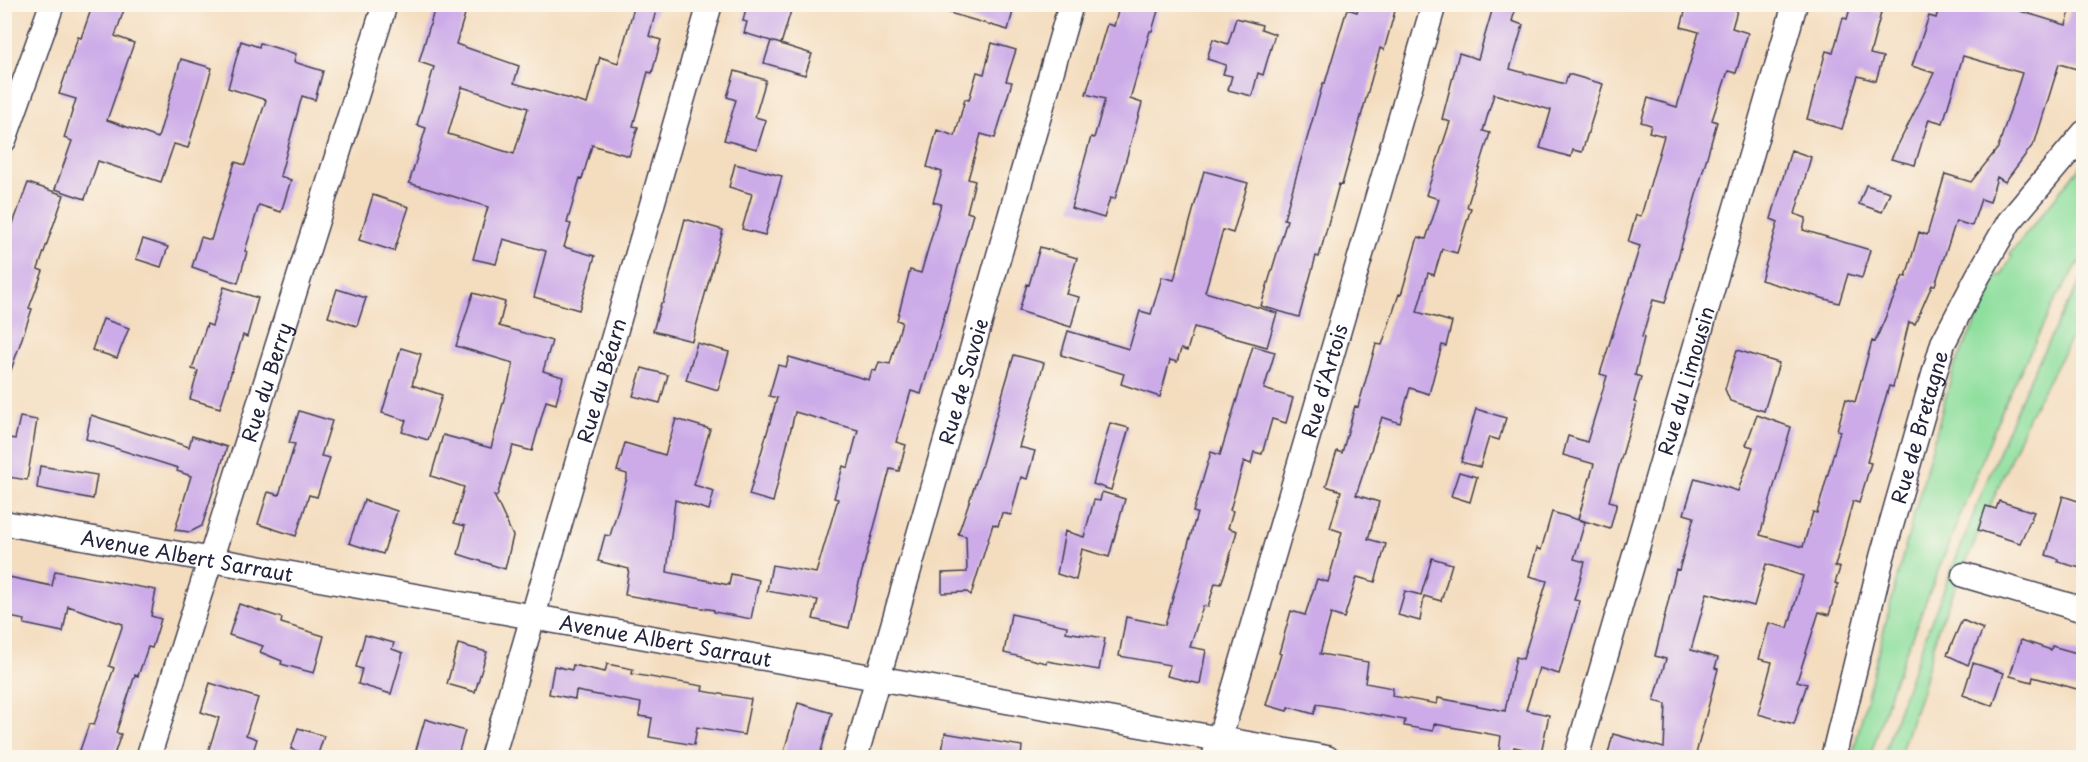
<svg xmlns="http://www.w3.org/2000/svg" width="2088" height="762" font-family="'Playpen Sans',sans-serif">
  <style>
    .green { fill: #8edf9e; stroke: #58806c; stroke-width: 1.5 }
    .building { fill: #ccabe8; fill-rule: evenodd }
    .lines { fill: none; stroke-linecap: round; stroke-linejoin: round }
    .minor-casing { stroke: #423e4f; stroke-width: 27 }
    .minor { stroke: #fff; stroke-width: 24 }
    .labels { text-anchor: middle; dominant-baseline: central; stroke-width: 6; stroke-linejoin: round; paint-order: stroke }
    .street-label { font-size: 20px; fill: #22223b; stroke: #fbf7ec }
  </style>
  <rect width="100%" height="100%" fill="#fbf7ec"/>
  <filter id="ink" filterUnits="userSpaceOnUse"><feTurbulence type="fractalNoise" baseFrequency=".0167" numOctaves="2"/><feDisplacementMap in="SourceGraphic" scale="12" xChannelSelector="R" yChannelSelector="G"/><feConvolveMatrix kernelMatrix="1 2 1 2 8 2 1 2 1" color-interpolation-filters="sRGB"/></filter>
  <filter id="wash" filterUnits="userSpaceOnUse"><feTurbulence type="fractalNoise" baseFrequency=".008" numOctaves="4" result="noise"/><feDisplacementMap in="SourceGraphic" scale="24" xChannelSelector="R" yChannelSelector="G"/><feGaussianBlur stdDeviation="1.35" result="paint"/><feColorMatrix in="noise" values="0 0 0 0 0 0 0 0 0 0 0 0 0 0 0 0 0 1.4 0 .05"/><feComposite in="paint" operator="in"/></filter>
  <g filter="url(#wash)">
    <rect width="100%" height="100%" fill="#f4ddbf"/>
    <path class="green" d="M2083 163V256L2057 297 2003 407 1892 687 1870 757H1852L1900 566 1953 370 1997 276 2002 275 2012 256 2010 254Z
      M2083 278V316L2028 418 1938 628 1922 690 1899 757 1883 758C1907 680 1937 606 1967 531 2001 444 2035 358 2083 278Z"/>
    <g id="blocks">
      <path class="building" d="M93 4H126L115 36 134 43 107 120 158 138 181 59 212 68 188 148 174 144 161 182 98 161 85 199 55 189 72 141 64 138 76 99 59 94 78 37 81 38Z
        M436 4H468L456 44 519 66 514 83 587 104 600 57 618 63 635 4H658L649 36 661 40 652 73 648 72 633 126 638 127 629 156 592 145 582 179 580 178 567 223 571 224 564 247 595 256 579 310 534 297 546 251 503 239 496 264 473 259 488 207 409 183 426 128 417 125 434 67 419 62ZM462 87 528 108 514 154 448 134Z
        M747 4H793L781 44 744 33 747 22 743 21Z
        M940 4H1015L1008 30 939 10Z
        M1120 4H1160L1152 31H1150L1130 99 1142 103 1115 199 1110 198 1104 218 1071 208 1091 137 1094 138 1105 99 1086 94 1107 24 1114 26Z
        M1359 4H1397L1384 50 1380 48 1342 185 1339 184 1319 257 1316 256 1299 317 1261 306 1287 220 1284 219 1323 83H1325L1347 9 1357 12Z
        M1494 4H1517L1512 21 1523 25 1510 69 1565 84 1568 74 1603 84 1582 152 1573 150 1571 157 1540 148 1551 110 1494 94 1483 131 1490 133 1467 207 1471 208 1457 253 1442 249 1434 275 1428 273 1417 312 1452 322 1446 346 1442 345 1429 394 1410 388 1400 423 1382 417 1356 495 1379 502 1368 539 1386 544 1375 582 1357 577 1344 618 1331 614 1320 654 1368 662 1365 683 1393 688 1392 696 1437 704 1438 698 1505 711 1516 657 1523 659 1547 581 1529 576 1537 548 1541 550 1552 512 1585 522 1574 559 1585 562 1574 600 1580 601 1559 674 1539 668 1526 710 1549 715 1541 753 1514 747 1512 755 1499 752 1501 736 1434 724 1433 731 1404 726 1405 720 1317 704 1314 714 1289 707 1287 711 1266 705 1278 664 1281 654 1279 653 1291 611 1305 615 1317 579 1328 582 1342 532 1330 528 1341 491 1326 486 1337 451 1342 453 1355 406 1358 407 1376 344 1382 345 1399 294 1401 295 1418 237 1426 239 1439 199 1426 195 1450 122 1442 119 1459 53 1478 59Z
        M1687 4H1739L1732 28 1748 33 1736 73 1728 71 1712 120 1717 122 1665 303 1653 300 1642 337 1644 338 1635 375 1641 377 1634 402 1637 403 1609 501 1617 503 1610 529 1578 519 1594 464 1563 455 1568 436 1587 442 1607 376 1600 374 1640 246 1628 242 1636 215 1641 216 1664 136 1649 132 1651 125 1641 122 1648 98 1677 107 1699 32 1681 27Z
        M1940 4H1997L2066 25 2072 4H2084V71L2059 64 2035 142 2005 182 1997 177 1990 202 1981 199 1972 226 1956 221 1935 285H1932L1915 324 1909 322 1893 387 1889 386 1867 462 1871 463 1859 503 1853 501 1835 566 1840 568 1835 583 1838 584 1829 615 1819 612 1797 681 1807 684 1794 724 1758 714 1772 662 1759 659 1769 623 1788 628 1803 576 1766 564 1754 606 1707 593 1691 650 1718 658 1715 668 1718 669 1695 758H1607L1613 734 1664 748 1666 704 1654 701 1666 659 1655 656 1676 569 1679 570 1694 517 1684 514 1695 478 1738 491 1753 447 1746 445 1757 415 1791 427 1760 535 1803 547 1813 512 1817 513 1840 431 1837 430 1846 399 1855 402 1872 341 1875 342 1903 276 1906 277 1919 232 1927 235 1945 174 1971 182 1998 148 2022 73 1963 56 1943 123 1929 119 1915 165 1891 159 1934 73 1912 66 1929 16 1936 18Z
        M1851 5 1881 13 1870 54 1883 57 1876 81 1858 76 1842 129 1807 119 1826 51 1833 53 1843 18 1847 19Z
        M1236 18 1262 25 1261 29 1275 34 1263 75 1258 73 1252 96 1228 90 1232 76 1223 74 1226 65 1207 59 1213 39 1228 44Z
        M241 41 259 47 260 43 296 54 294 62 323 71 315 100 302 96 280 176 291 180 281 212 259 205 245 251 247 252 238 283 192 267 201 237 211 240 235 162 245 165 266 100 228 88Z
        M771 41 812 54 805 75 764 63Z
        M992 43 1016 50 1006 81 1012 82 995 138 981 134 968 179 975 181 967 212 973 214 932 360H931L921 394 911 391 896 442 906 445 899 471 890 469 857 590 849 628 813 619 818 600 767 591 772 565 816 573 838 499 834 498 843 466 848 468 858 430 795 412 773 502 749 495 777 398 769 396 778 365 786 367 789 357 869 380 872 370 876 371 879 362 890 364 902 322 897 320 910 270 921 273 941 204 933 202 942 172 927 167 937 130 955 136 965 99 969 100 977 72 984 74Z
        M735 71 766 80 755 117 766 120 757 149 724 140 736 100 727 97Z
        M1791 150 1811 157 1795 214 1806 218 1803 230 1870 250 1862 278 1848 274 1839 303 1761 280 1778 222 1771 219Z
        M735 164 782 176 765 235 742 229 752 194 729 187Z
        M1204 171 1248 183 1233 233 1223 230 1205 292 1277 313 1267 347 1194 327 1187 351 1181 349 1177 362 1170 360 1160 397 1121 384 1124 374 1061 355 1068 331 1129 349 1140 311 1151 314 1162 277 1174 280Z
        M28 183 64 195 38 269 43 271 29 308 32 309 8 379H4V248Z
        M1866 185 1890 192 1882 212 1859 204Z
        M373 195 409 207 394 251 359 240Z
        M685 219 723 230 692 341 653 331 661 303H663Z
        M143 239 168 247 161 267 136 259Z
        M1040 247 1077 258 1066 294 1079 297 1071 327 1019 311 1027 284 1029 285Z
        M224 287 258 298 247 337 243 335 220 408 190 399 198 371 192 369 207 324 212 326Z
        M337 289 366 298 357 326 328 317Z
        M473 293 505 302 499 326 552 341 543 371 563 377 556 404 546 401 532 451 513 446 497 496 494 495 513 536 505 569 458 554 465 526 454 523 464 487 431 476 443 435 491 448 511 373 513 363 456 346Z
        M103 319 129 328 117 358 92 350Z
        M697 343 729 352 718 390 686 380Z
        M1253 346 1275 352 1264 389 1293 398 1286 423 1272 419 1262 454 1254 452 1251 464 1244 461 1230 510 1233 511 1228 528 1237 531 1227 567 1221 584 1215 583 1208 607 1203 606 1190 647 1206 650 1200 684 1167 676 1170 665 1119 656 1126 617 1165 625 1197 513 1193 512 1211 452 1220 455Z
        M401 348 421 354 412 385 442 395 428 440 402 432 406 420 382 413Z
        M1737 350 1779 363 1764 411 1730 401 1725 389Z
        M1014 355 1044 363 1019 447 1035 451 1027 479 1021 477 1011 515 1002 513 998 526 993 524 971 595 967 592 942 593V573L967 572 966 536 958 534 981 467Z
        M642 368 668 375 660 403 633 396Z
        M1476 409 1506 418 1499 440 1489 437 1480 467 1461 462Z
        M299 411 332 421 321 456 330 458 317 497 309 495 296 536 258 524 268 492 279 495 295 444 289 443Z
        M91 415 189 447 192 436 227 447 202 526 190 532 175 530 191 476 177 471 178 468 86 439Z
        M20 417 37 420 27 480 8 477 9 474 4 473V437L15 439Z
        M676 419 710 429 694 485 714 491 709 510 675 500 667 572 729 585 731 574 759 580 751 619 714 612V610L625 595 629 569 598 561 605 535 610 536 627 478V474L617 471 625 443 665 455Z
        M1110 423 1129 428 1111 490 1093 484Z
        M40 466 97 475 93 499 37 488Z
        M1459 472 1477 477 1470 502 1451 496Z
        M1102 492 1125 499 1109 557 1082 549 1076 580 1057 574 1065 531 1084 537 1094 500 1100 501Z
        M2063 496 2084 503V569L2058 562V559L2046 555Z
        M364 500 397 511 383 554 349 543Z
        M1999 501 2034 512 2020 543 1978 530 1986 506 1996 509Z
        M1432 558 1452 564 1441 601 1424 596 1420 621 1398 615 1405 591 1421 595Z
        M55 571 156 590 151 616 161 619 152 648 148 647 138 676 135 675 116 733 121 734 113 758H93L79 753 89 724 94 725 114 668 109 666 123 624 68 606 63 632 24 624 25 620 4 616V576L52 586Z
        M239 604 282 618 281 623 324 636 314 673 281 664 282 661 260 652 263 646 229 635Z
        M1011 614 1067 626 1066 632 1105 638 1099 670 1047 661 1046 663 1004 653Z
        M1962 620 1983 629 1968 665 1947 655Z
        M365 635 394 643 392 649 403 653 391 694 358 684 362 669 356 667Z
        M2021 640 2051 650 2052 646 2084 655V691L2033 677 2032 682 2010 676Z
        M458 644 487 652 475 692 447 684Z
        M1973 663 2004 673 1993 706 1963 695Z
        M607 664 633 669 632 674 703 686 702 691 751 699 744 735 697 727 694 745 649 737 652 718 639 716 641 703 576 691 575 699 549 694 554 666 572 670 573 665 605 672Z
        M210 683 258 698 246 735 257 739 251 758H206L219 718 201 712Z
        M798 703 832 713 819 758H782Z
        M425 719 465 731 457 758H439L416 750Z
        M298 728 324 736 317 757 291 749Z
        M945 733 1022 746 1021 758H941Z"/>
    </g>
  </g>
  <g filter="url(#ink)">
    <use href="#blocks" fill-opacity="0" stroke="#423e4f" stroke-width="1.5"/>
    <g class="lines">
      <g class="minor-casing">
        <g id="minor">
          <path d="M4 140 52 4"/>
          <path id="s1" d="M4 523 1327 758"/>
          <path d="M1964 575 2084 610"/>
          <path id="s2" d="M148 758 385 4"/>
          <path id="s3" d="M492 758 710 4"/>
          <path id="s4" d="M855 758 1071 4"/>
          <path id="s5" d="M1214 758 1434 4"/>
          <path id="s6" d="M1576 758 1795 4"/>
          <path id="s7" d="M1833 758 1882 557 1943 343 1978 276 2009 222 2084 133"/>
        </g>
      </g>
      <use href="#minor" class="minor"/>
    </g>
  </g>
  <g class="labels">
    <g class="street-label">
      <text stroke="none"><textPath href="#s2" startOffset="394">Rue du Berry</textPath></text>
      <text stroke="none"><textPath href="#s3" startOffset="393">Rue du Béarn</textPath></text>
      <text stroke="none"><textPath href="#s4" startOffset="392">Rue de Savoie</textPath></text>
      <text stroke="none"><textPath href="#s5" startOffset="393">Rue d'Artois</textPath></text>
      <text stroke="none"><textPath href="#s6" startOffset="393">Rue du Limousin</textPath></text>
      <text stroke="none"><textPath href="#s7" startOffset="342">Rue de Bretagne</textPath></text>
      <text stroke="none"><textPath href="#s1" startOffset="186">Avenue Albert Sarraut</textPath></text>
      <text stroke="none"><textPath href="#s1" startOffset="672">Avenue Albert Sarraut</textPath></text>
    </g>
  </g>
  <rect width="2088" height="762" fill="none" stroke="#fbf7ec" stroke-width="24"/>
</svg>
